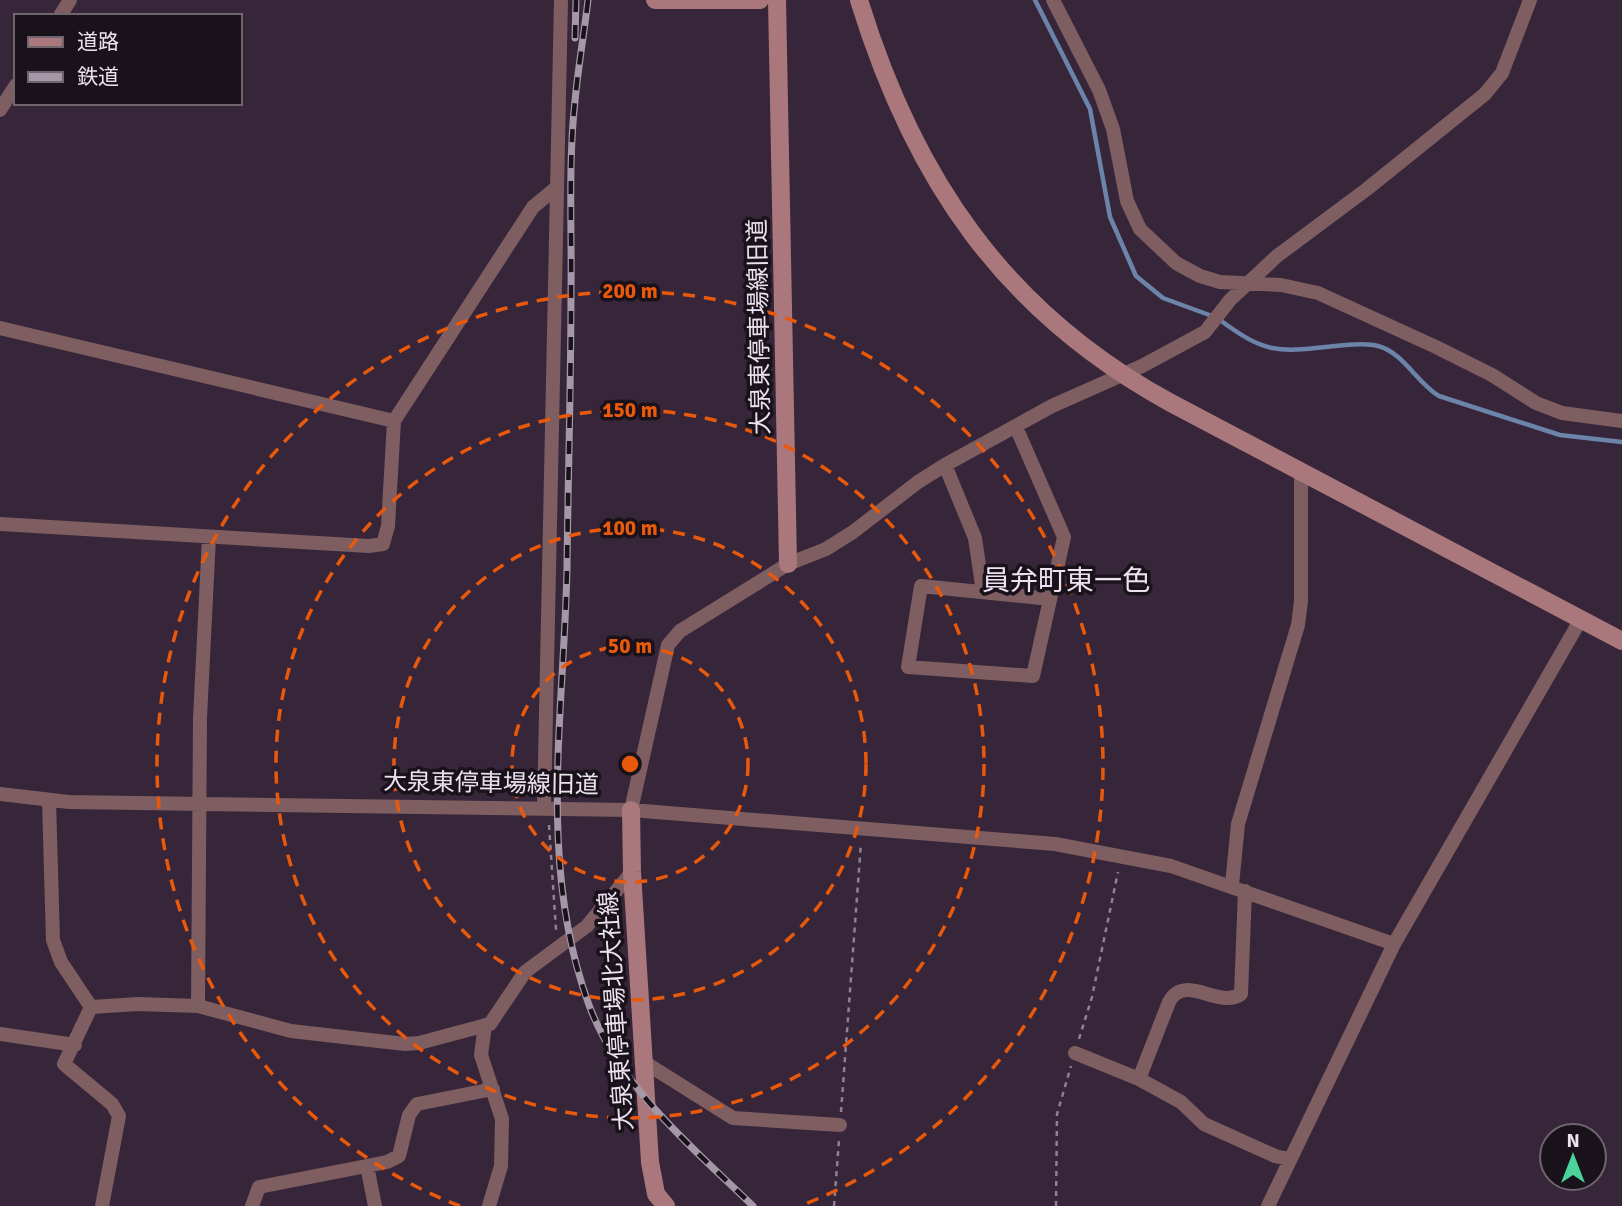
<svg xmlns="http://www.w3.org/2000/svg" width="1622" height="1206" font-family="Signika,'Noto Sans JP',sans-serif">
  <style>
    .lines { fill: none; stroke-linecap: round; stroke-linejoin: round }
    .stream { stroke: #6c83aa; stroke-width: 4.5 }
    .path { stroke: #8f8192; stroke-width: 2.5; stroke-dasharray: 5 5; stroke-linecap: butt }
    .street { stroke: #7e5e60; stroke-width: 14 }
    .secondary { stroke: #aa787c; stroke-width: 18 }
    .rail-casing { stroke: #a497a6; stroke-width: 7 }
    .rail { stroke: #1a121b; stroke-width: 4.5; stroke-dasharray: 13; stroke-linecap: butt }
    .ring { fill: none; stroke: #e8590c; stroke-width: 3.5; stroke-dasharray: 12 9 }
    .labels { text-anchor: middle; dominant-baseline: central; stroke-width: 7; stroke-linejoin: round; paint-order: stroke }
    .street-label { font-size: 24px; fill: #ece1ee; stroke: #1a121b }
    .quarter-label { font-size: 28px; fill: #ece1ee; stroke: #1a121b }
    .centre { fill: #e8590c; stroke: #1a121b; stroke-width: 3.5 }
    .ring-label { font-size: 21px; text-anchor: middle; font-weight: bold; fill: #e8590c; stroke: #1a121b; stroke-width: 7; stroke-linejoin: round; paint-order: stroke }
  </style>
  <rect width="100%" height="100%" fill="#37263a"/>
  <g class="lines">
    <path class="stream" d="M1035 0 1090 109 1110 217 1136 276 1163 298 1212 316
      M1220 320C1267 355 1279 352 1335 346 1348 345 1365 342 1378 346 1404 353 1416 382 1439 396L1560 435 1622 442"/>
    <path class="path" d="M549 825 556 930
      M1079 1039 1092 997 1118 872
      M841 1112 861 843
      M834 1206 839 1140
      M1056 1206 1057 1114 1071 1066"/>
    <path class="street" d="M1053 0 1099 90 1113 129 1127 201 1140 229 1176 263 1200 276 1220 282 1281 285 1318 293 1436 347 1492 375 1536 403 1562 413 1622 421
      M60 16 70 0
      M0 110 16 85
      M0 328 394 421
      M1016 427 1064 537 1033 676 908 667 921 586 1050 599
      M945 465 975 538 983 592
      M0 524 369 546 383 544 388 526 394 421 533 207 556 188
      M0 794 69 802 631 810 1055 844 1171 866 1394 944
      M49 801 53 940 61 962 91 1007
      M544 808 561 0
      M631 810 668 645 680 631 788 564 826 549 853 532 918 482 945 465 1052 406 1142 366 1205 332 1230 300 1277 256 1367 189 1485 94 1502 73 1530 0
      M1232 885 1238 824 1298 625 1301 601V472
      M1245 891 1241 994C1219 1010 1185 972 1169 1002L1139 1079 1181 1102 1204 1124 1275 1156 1289 1159
      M198 1006 200 718 209 537
      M91 1007 138 1004 198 1006 291 1031 405 1044 419 1043 490 1024 525 972 587 926 632 872
      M91 1007 64 1064 112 1104 119 1116 102 1206
      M485 1025 481 1055 502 1119 501 1166 489 1206
      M0 1034 75 1045
      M1075 1053 1139 1079
      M644 1062 733 1118 840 1125
      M367 1166 375 1206
      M252 1206 259 1187 387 1162 399 1156 409 1115 417 1104 493 1089
      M1268 1206 1394 944 1581 619"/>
    <path class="secondary" d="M655 0H760
      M777 0 788 564
      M859 0C914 179 1004 312 1171 403L1622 641
      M631 810 632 872 650 1162 656 1194 666 1206"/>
    <g class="rail-casing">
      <path id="rail" d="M588 0C584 34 578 68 575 101 568 164 572 230 571 293 571 385 568 476 567 568 564 714 537 864 589 1005 620 1088 691 1146 753 1206
        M575 38 576 0"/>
    </g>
    <use href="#rail" class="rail"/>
  </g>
  <g class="ring">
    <circle cx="630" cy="764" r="118"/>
    <circle cx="630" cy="764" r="236"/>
    <circle cx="630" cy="764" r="354"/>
    <path d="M460 1206A473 473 0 1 1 800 1206"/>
  </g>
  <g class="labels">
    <g class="street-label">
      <text transform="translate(759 327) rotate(-91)">大泉東停車場線旧道</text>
      <text transform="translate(491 783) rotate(1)">大泉東停車場線旧道</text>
      <text transform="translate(616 1011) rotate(-94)">大泉東停車場北大社線</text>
    </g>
    <g class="quarter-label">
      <text x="1066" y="581">員弁町東一色</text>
    </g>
  </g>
  <circle cx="630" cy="764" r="10" class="centre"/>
  <g class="ring-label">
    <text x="630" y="298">200 m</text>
    <text x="630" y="417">150 m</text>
    <text x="630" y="535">100 m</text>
    <text x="630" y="653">50 m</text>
  </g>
  <rect x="14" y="14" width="228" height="91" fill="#1a121b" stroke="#6e656f" stroke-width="2"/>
  <rect x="28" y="37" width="35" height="10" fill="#aa787c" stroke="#6e656f" stroke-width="2"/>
  <text x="77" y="49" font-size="21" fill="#ece1ee">道路</text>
  <rect x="28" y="72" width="35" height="10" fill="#a497a6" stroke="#6e656f" stroke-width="2"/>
  <text x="77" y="84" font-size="21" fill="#ece1ee">鉄道</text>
  <g transform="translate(1573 1157)"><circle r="33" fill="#1a121b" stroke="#6e656f" stroke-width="2"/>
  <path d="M0-5L12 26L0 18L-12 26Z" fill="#4ad49c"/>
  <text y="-10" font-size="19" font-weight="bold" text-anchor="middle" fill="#ece1ee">N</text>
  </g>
</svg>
